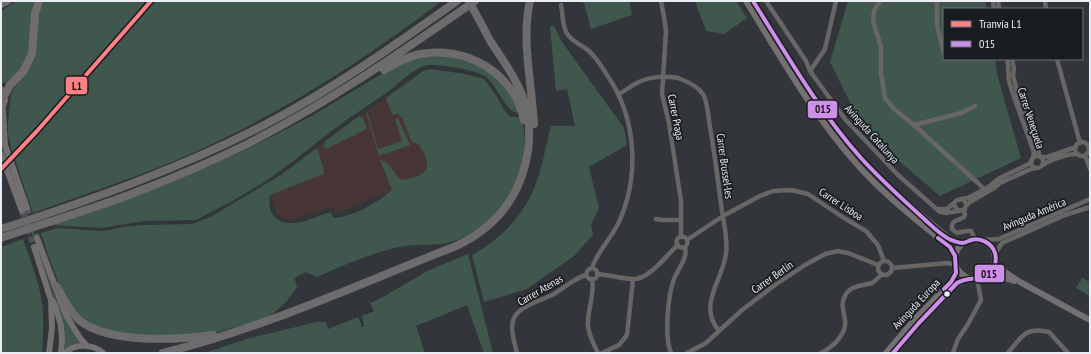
<svg xmlns="http://www.w3.org/2000/svg" width="1091" height="354" font-family="'PT Sans Narrow',sans-serif">
  <style>
    .industrial { fill: #473635 }
    .green { fill: #40574d }
    .lines { fill: none; stroke-linecap: round; stroke-linejoin: round }
    .secondary-tunnel { stroke: #4e5156; stroke-width: 6; stroke-dasharray: 6 3; stroke-linecap: butt }
    .minor { stroke: #686565; stroke-width: 4.5 }
    .secondary { stroke: #746f70; stroke-width: 6 }
    .trunk { stroke: #706c6e; stroke-width: 8 }
    .motorway { stroke: #6e6b6d; stroke-width: 8 }
    .motorway-bridge { stroke: #6e6b6d; stroke-width: 8 }
    .bus-1-casing { stroke: #191c20; stroke-width: 7 }
    .bus-1 { stroke: #ce8fe9; stroke-width: 4 }
    .tram-1-casing { stroke: #191c20; stroke-width: 7 }
    .tram-1 { stroke: #ff8085; stroke-width: 4 }
    .bus-dot { fill: #ebeff5; stroke: #191c20; stroke-width: 1.5 }
    .labels { text-anchor: middle; dominant-baseline: central; stroke-width: 3.5; stroke-linejoin: round; paint-order: stroke }
    .street-label { font-size: 11px; fill: #ebeff5; stroke: #191c20 }
    .line-badge { stroke: #191c20; stroke-width: 1.5 }
    .pale-badge-label { font-size: 11px; text-anchor: middle; font-weight: bold; fill: #111 }
  </style>
  <rect width="100%" height="100%" fill="#32353a"/>
  <path class="industrial" d="M397 90 418 144 428 161 425 191 408 184 335 214 332 207 292 220 283 219 277 214 270 195 279 191 319 154 317 148 330 137Z"/>
  <path class="green" d="M16 1H37L32 44 23 69 7 83H1V11Z
    M42 1H439V3C364 60 283 112 197 151 144 175 88 193 33 213L11 148 8 134V122L11 93 15 87 13 85 25 73Z
    M571 1H629L632 15 591 29 584 3Z
    M695 1H736L747 18 724 34 706 31Z
    M848 1H985L987 9H944V59H995L998 78 1021 158 940 196 864 131 830 62Z
    M550 26H554L562 42 624 128 627 145 589 167 599 208 591 224 593 235 574 256 527 289 484 302 472 255C499 241 524 215 535 186 542 167 546 146 551 126H575L567 89 556 91Z
    M448 56C471 61 493 71 508 91 512 98 516 106 519 113 504 113 498 83 483 75 474 70 441 64 430 65 415 66 401 82 389 91 372 103 354 114 337 127 319 140 302 155 284 168 259 187 229 203 200 218L195 220 144 221 101 228 51 225 210 166 245 150 273 136 315 114 393 67 419 57Z
    M431 69 465 74 484 79 495 94 505 111 511 117H521C536 166 502 229 451 242 432 247 413 243 394 248 367 255 342 266 317 277L306 272 294 278 297 286 296 289 285 303 274 313 264 319 218 332 201 335 153 337 101 329 81 319 62 292 47 252 41 233 57 228 104 231 123 227 142 225 192 224 212 216 281 175 317 148 324 170V174L270 195C269 201 269 207 272 213 284 234 314 217 330 212L334 218C350 217 366 208 379 200 384 197 388 192 392 190L380 160C390 161 394 174 401 180 429 176 434 168 418 144L412 142 402 118 398 114 392 115 386 98 423 71Z
    M367 111 378 149 402 141 395 119 398 118 410 145 379 156 366 112Z
    M359 116 363 118 367 129 326 149 324 146 325 141Z
    M1 126 5 152 64 315 80 343 73 344 64 349 65 341 61 316 21 203 1 150Z
    M23 239C30 260 39 281 42 303 44 319 43 336 42 353H1V247Z
    M468 254 493 353H484L467 305 416 326 425 353H204L250 338 317 322H326L328 329 358 317 361 324V327H364L362 316 374 311 370 303 383 297 429 270Z
    M1082 278 1090 282V296L1076 288Z"/>
  <g class="lines">
    <path class="secondary-tunnel" d="M27 208 37 238
      M22 211 34 247"/>
    <path class="minor" d="M661 1 664 17 666 31 662 94 669 123 681 201V237
      M766 1 806 61 810 71 845 119 898 175 940 212 946 213 958 211
      M880 1 874 11 873 21 881 47V73L885 98 894 109 914 125 978 183 984 189
      M937 1V25L943 50
      M993 1 994 9
      M998 1 999 9
      M1045 1 1046 9
      M561 5C563 14 562 23 566 32 571 42 581 44 589 51 596 57 602 67 607 75 637 118 640 177 618 224 611 238 596 254 592 268
      M1007 59C1009 66 1008 74 1009 81 1016 106 1026 128 1034 153L1033 158
      M1012 59 1014 69 1013 75 1021 107 1027 117 1040 157
      M1057 59 1080 143
      M810 71 825 49 836 1
      M618 94C624 92 628 88 633 85 646 77 663 75 678 78 686 81 698 86 703 94 708 103 708 116 710 127 715 155 718 183 722 211 724 225 728 240 726 253 723 281 697 304 719 331
      M914 125 961 113 975 106
      M1075 149a7 7 0 1 1 14 0a7 7 0 1 1-14 0Z
      M1085 155 1090 169
      M1031 162a6 6 0 1 1 12 0a6 6 0 1 1-12 0Z
      M1041 157H1047L1076 147
      M1043 165C1049 160 1070 153 1078 154
      M962 199C966 201 967 205 965 209L959 211 955 207 954 203 957 200 968 198 990 186 998 179 1029 164 1032 161
      M966 206 970 202 994 188 1000 183 1031 169 1036 168
      M937 209H947L954 203
      M963 210 965 214 964 217C959 221 951 219 952 229L957 233 966 231H971L975 239
      M656 219 662 220H681
      M676.5 242a5.5 5.5 0 1 1 11 0a5.5 5.5 0 1 1-11 0Z
      M687 240 723 216 760 196 773 191 791 190 808 194 841 216 866 231 878 245 884 261
      M983 240 999 239 1090 199
      M995 254 1002 243 1065 215 1090 207
      M878 268a7 7 0 1 1 14 0a7 7 0 1 1-14 0Z
      M892 268 948 263 956 265
      M586.5 274a5.5 5.5 0 1 1 11 0a5.5 5.5 0 1 1-11 0Z
      M597 274C608 275 620 278 631 279 649 281 666 255 678 245
      M592 279C595 294 587 311 588 326 589 336 594 345 598 353
      M517 353C512 333 505 316 529 305 536 301 544 299 552 295 563 289 574 278 586 275
      M602 353 619 345 627 335 633 280
      M671 353C664 337 668 295 674 279 678 269 688 258 685 247
      M687 353 706 343 742 310 775 285 805 265 825 254 838 251 848 253 878 265
      M821 353C833 347 847 334 845 320 844 311 840 304 845 296 850 285 862 286 872 283 875 281 878 278 881 275
      M953 353 958 339 968 324 981 300 977 279
      M1008 353C1021 337 1026 326 1049 332L1068 353"/>
    <path class="secondary" d="M746 1C780 56 812 113 855 162 883 194 917 221 950 247L955 256
      M753 1C785 50 813 102 851 147 879 181 913 208 946 236L954 241 963 243
      M1 89 5 100 1 113
      M3 111 5 145 27 208
      M1 154 22 211
      M37 238 66 315 80 338 87 346
      M955 259a20 20 0 1 1 40 0a20 20 0 1 1-40 0Z
      M34 247 50 297 55 305 61 326 62 340 61 353
      M995 263 1002 270 1020 282 1090 320
      M986 277 998 276 1014 281
      M49 353 52 328 51 300
      M65 353C75 343 93 344 103 353
      M886 353 915 319 951 282 954 276 956 267
      M893 353 918 324 957 284 965 280 970 279"/>
    <path class="trunk" d="M1 4 7 1
      M4 96 10 85 23 72 32 54 35 14 39 1"/>
    <path class="motorway" d="M530 1C521 39 532 85 534 124
      M384 70C395 63 407 57 420 54 467 46 513 72 524 120
      M1 229C91 200 181 168 266 124 333 89 395 45 457 1
      M1 238C47 222 94 209 139 191 173 178 206 164 239 148 322 107 399 54 475 1
      M56 286C63 297 70 313 80 321 111 344 176 340 213 335
      M163 353C264 328 359 284 456 246 497 227 521 196 528 151 530 135 530 120 525 103 518 81 504 62 491 42 486 34 483 26 478 18"/>
    <path class="motorway-bridge" d="M469 1 478 18"/>
    <g class="bus-1-casing">
      <path id="bus-1" d="M753 1C787 55 819 111 861 158 880 179 901 198 922 217 931 225 940 235 951 240 954 241 959 243 962 243 965 243 968 241 971 240 980 237 992 243 995 253 996 257 996 261 995 265 990 283 970 275 957 283L918 324 893 353
        M938 238 950 247 955 256 956 273 951 282 944 289"/>
    </g>
    <use href="#bus-1" class="bus-1"/>
    <g class="tram-1-casing">
      <path id="tram-1" d="M1 169 37 131 151 1"/>
    </g>
    <use href="#tram-1" class="tram-1"/>
  </g>
  <circle class="bus-dot" cx="947" cy="294" r="3.5"/>
  <g class="labels">
    <g class="street-label">
      <text transform="translate(676 117) rotate(79)">Carrer Praga</text>
      <text transform="translate(1031 118) rotate(72)">Carrer Veneçuela</text>
      <text transform="translate(872 134) rotate(48)">Avinguda Catalunya</text>
      <text transform="translate(725 166) rotate(82)">Carrer Brussel·les</text>
      <text transform="translate(841 204) rotate(33)">Carrer Lisboa</text>
      <text transform="translate(1034 214) rotate(-23)">Avinguda Amèrica</text>
      <text transform="translate(772 277) rotate(-35)">Carrer Berlín</text>
      <text transform="translate(540 290) rotate(-30)">Carrer Atenas</text>
      <text transform="translate(916 304) rotate(-47)">Avinguda Europa</text>
    </g>
  </g>
  <g class="line-badge">
    <rect x="65" y="76" width="23" height="19" rx="4" fill="#ff8085"/>
    <rect x="807" y="100" width="31" height="19" rx="4" fill="#ce8fe9"/>
    <rect x="974" y="264" width="31" height="19" rx="4" fill="#ce8fe9"/>
  </g>
  <g class="pale-badge-label">
    <text x="77" y="90">L1</text>
    <text x="823" y="113">015</text>
    <text x="989" y="278">015</text>
  </g>
  <rect width="1091" height="354" fill="none" stroke="#ebeff5" stroke-width="4"/>
  <rect x="943" y="8" width="140" height="52" fill="#191c20" stroke="#6d7075"/>
  <rect x="951" y="21" width="20" height="6" fill="#ff8085" stroke="#6d7075"/>
  <text x="979" y="28" font-size="12" fill="#ebeff5">Tranvía L1</text>
  <rect x="951" y="41" width="20" height="6" fill="#ce8fe9" stroke="#6d7075"/>
  <text x="979" y="48" font-size="12" fill="#ebeff5">015</text>
</svg>
